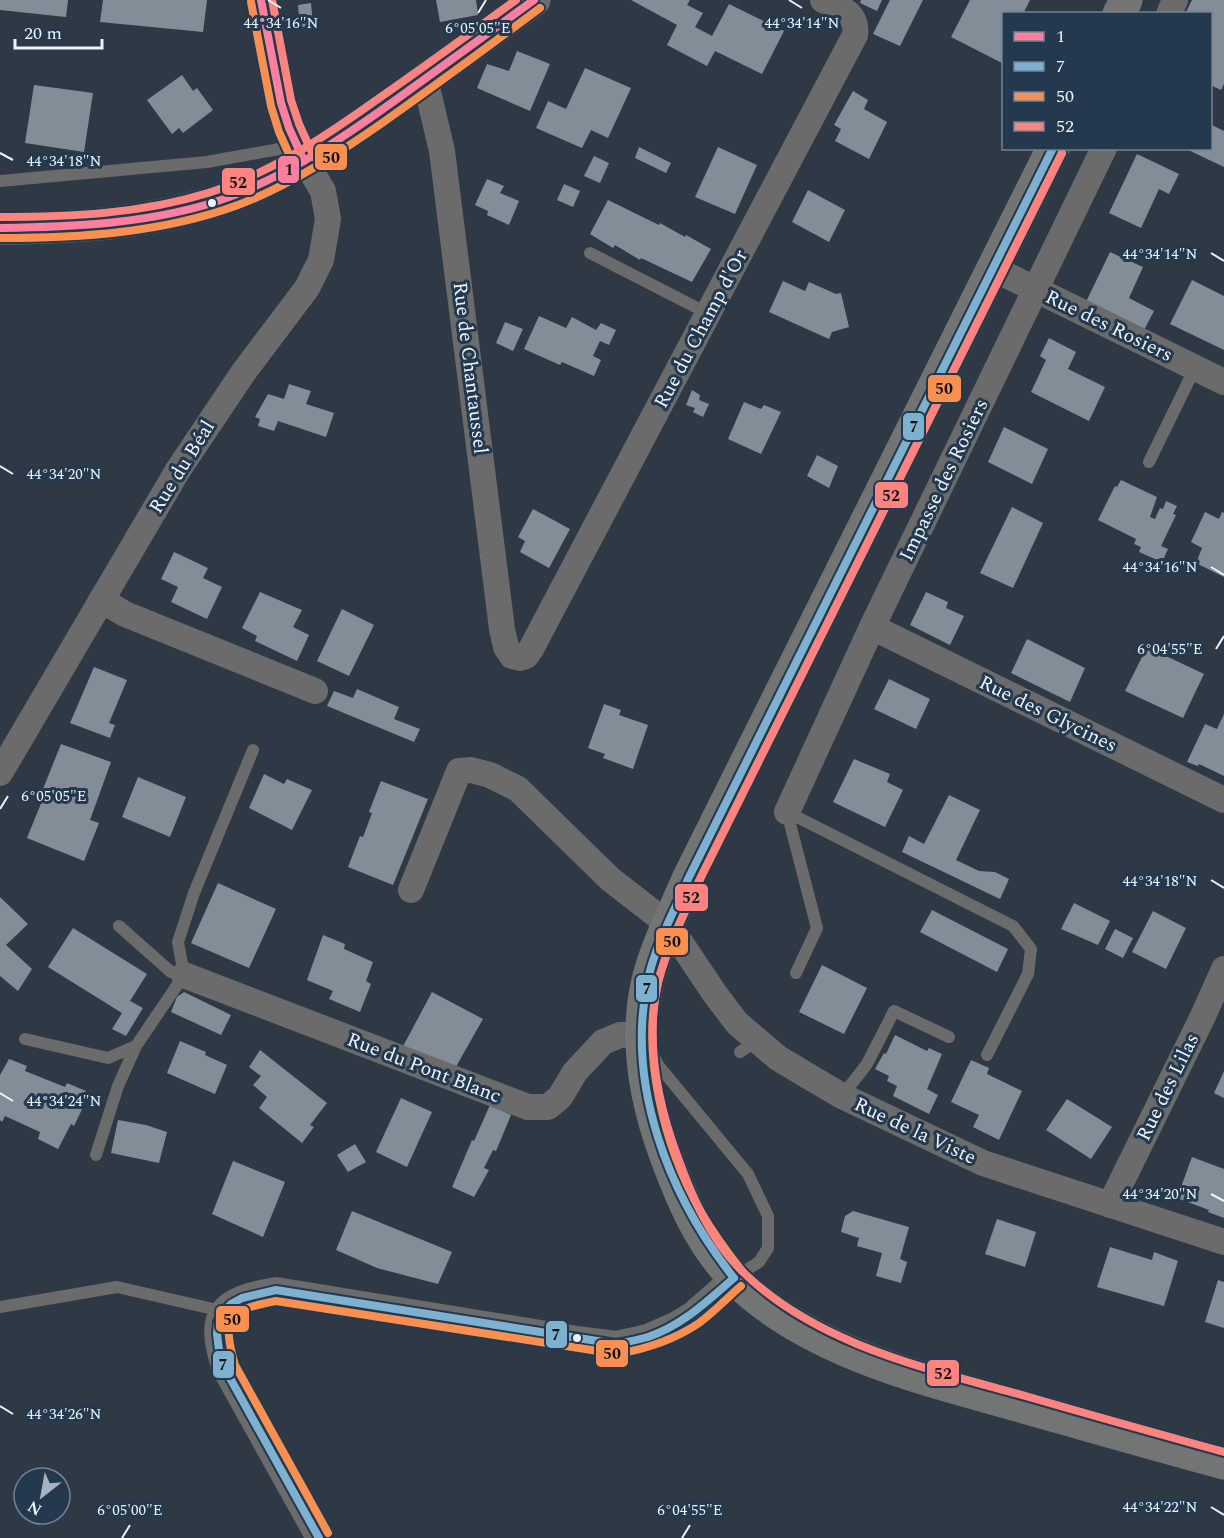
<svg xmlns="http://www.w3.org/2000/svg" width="1224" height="1538" font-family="Spectral,serif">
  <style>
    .building { fill: #838d98 }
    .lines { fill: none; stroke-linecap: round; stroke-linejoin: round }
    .service { stroke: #6a6b6a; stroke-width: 12 }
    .minor { stroke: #6a6b6a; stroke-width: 26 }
    .secondary { stroke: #6a6e6e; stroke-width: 33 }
    .primary { stroke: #727573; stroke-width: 33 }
    .bus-1-casing { stroke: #25394e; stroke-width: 12 }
    .bus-2-casing { stroke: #25394e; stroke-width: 12 }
    .bus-3-casing { stroke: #25394e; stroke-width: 12 }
    .bus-4-casing { stroke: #25394e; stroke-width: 12 }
    .bus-1 { stroke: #ff809e; stroke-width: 8 }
    .bus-2 { stroke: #7eb0d0; stroke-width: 8 }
    .bus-3 { stroke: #f99051; stroke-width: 8 }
    .bus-4 { stroke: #ff8480; stroke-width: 8 }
    .ticks { fill: none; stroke: #e9f3fd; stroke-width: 2 }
    .bus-dot { fill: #e9f3fd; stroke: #25394e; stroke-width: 2 }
    .labels { text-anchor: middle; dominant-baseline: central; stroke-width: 6; stroke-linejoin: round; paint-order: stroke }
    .street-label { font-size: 20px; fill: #e9f3fd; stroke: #25394e }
    .ticks-label { font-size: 15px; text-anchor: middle; fill: #e9f3fd; stroke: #25394e; stroke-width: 6; stroke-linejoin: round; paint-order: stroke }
    .line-badge { stroke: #25394e; stroke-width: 2 }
    .pale-badge-label { font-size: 16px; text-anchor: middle; font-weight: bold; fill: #111 }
  </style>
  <rect width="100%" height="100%" fill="#2e3945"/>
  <path class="building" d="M0 0H68L66 17 0 10Z
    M103 0H207L203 32 100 22Z
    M436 0H476L478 15 440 22Z
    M631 0H690L687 5 703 13 695 27 712 36 729 4 784 31 762 74 715 51 707 66 667 45 677 25Z
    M861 0H882L877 11 860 3Z
    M890 0H923L900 46 873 34Z
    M970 0H1030L1023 14H1004V64L951 37Z
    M1192 0H1224V84L1221 90 1210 85V14H1185Z
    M311 3 313 26 300 27 298 5Z
    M517 51 550 64 530 111 477 88 487 64 509 71Z
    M585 68 631 88 608 138 591 130 582 148 536 128 548 101 566 109Z
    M182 75 193 91 197 88 213 110 183 133 179 128 172 134 147 100Z
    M34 85 93 93 84 152 25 143Z
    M853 91 868 100 864 109 887 122 869 159 835 141 841 129 834 125Z
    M1210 124 1224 131V167L1184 148H1210Z
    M639 147 671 163 666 173 635 158Z
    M718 147 757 165 735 214 695 197Z
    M1137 154 1179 174 1169 194 1159 189 1141 228 1109 213Z
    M594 156 609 163 600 183 584 176Z
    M487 179 504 186 500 193 519 201 509 225 487 215 488 211 475 205Z
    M564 184 580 191 573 207 557 200Z
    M808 190 845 210 829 242 792 222Z
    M608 200 659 225 660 223 685 237 686 235 711 249 692 282 641 258 640 260 615 245 613 248 590 234Z
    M1110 252 1143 267 1129 298 1154 311 1143 332 1085 304Z
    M1192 280 1224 296V350L1170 324Z
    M783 281 805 291 809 282 836 294 841 293 849 327 832 332 829 339 769 312Z
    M539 316 566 328 572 317 596 330 601 323 616 330 609 345 600 341 593 356 601 360 594 376 562 362 560 365 524 349Z
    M505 322 523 329 513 351 496 343Z
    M1049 338 1076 352 1068 369 1105 387 1089 421 1031 392 1046 360 1040 356Z
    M289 384 311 391 306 404 334 413 326 437 278 421 274 431 258 426 260 419 255 417 268 394 284 399Z
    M692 390 700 395 699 400 709 404 703 417 693 412 695 408 686 405Z
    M744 402 761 409 764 405 781 412 761 454 728 439Z
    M1004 427 1048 449 1032 484 988 462Z
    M817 455 838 466 829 488 807 476Z
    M1121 480 1157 497 1150 517 1155 519 1160 508 1163 509 1166 501 1177 506 1173 514 1176 515 1161 546 1168 549 1162 562 1139 552 1141 547 1134 544 1136 539 1098 520 1115 486 1117 487Z
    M1012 507 1043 523 1013 588 980 573Z
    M533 509 570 529 549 568 520 552 525 541 518 537Z
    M1205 512 1219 519 1222 512 1224 513V577L1196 563 1202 548 1191 542Z
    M174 552 208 568 203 578 222 587 207 619 171 602 178 587 161 579Z
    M260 592 302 610 293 627 309 635 297 661 255 641 257 636 242 628Z
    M926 592 948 602 946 608 964 616 950 645 910 625Z
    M342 609 374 625 349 676 317 661Z
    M1027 639 1085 668 1070 702 1011 673Z
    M1147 647 1204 674 1183 718 1125 691Z
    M94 667 127 680 109 723 115 725 110 738 70 723Z
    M889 679 930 699 916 729 874 709Z
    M357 689 399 707 394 719 420 729 414 742 327 706 334 691 353 698Z
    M604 704 621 710 619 715 648 725 633 769 603 758 605 754 588 748Z
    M1224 714V776L1199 764 1198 766 1187 762 1205 724 1217 729Z
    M61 744 111 762 90 820 99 823 84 861 27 838 42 801 39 799Z
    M854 759 890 774 887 782 903 790 885 827 833 802Z
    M264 774 284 784 287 779 312 790 292 830 249 808Z
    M138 777 186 797 170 837 122 817Z
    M381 781 428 799 393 885 348 867 360 836 363 837 372 813 369 812Z
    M949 795 980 810 956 860 979 871 995 872 1009 879 1000 899 902 852 909 836 924 844Z
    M218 883 276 909 249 968 191 943Z
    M0 897 28 924 6 945 32 969 18 991 0 976Z
    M1074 903 1110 921 1098 945 1061 929Z
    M932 910 1008 949 997 972 920 932Z
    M1153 911 1186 928 1166 969 1132 952Z
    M73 928 147 974 130 1001 143 1008 126 1036 112 1029 122 1013 48 967Z
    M1115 929 1133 938 1123 958 1105 949Z
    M323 935 345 944 344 949 373 962 366 981 371 984 360 1012 329 999 333 991 307 980Z
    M822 965 867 988 844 1034 799 1012Z
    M184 992 231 1015 221 1035 171 1012 177 997Z
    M432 992 483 1019 453 1072 401 1050Z
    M895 1035 927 1051 929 1048 942 1054 927 1089 938 1095 929 1114 893 1096 897 1086 887 1081 889 1076 875 1069 884 1053 886 1054Z
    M180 1041 206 1052 205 1055 227 1065 215 1094 167 1073Z
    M260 1050 327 1103 310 1125 314 1127 302 1143 259 1108 267 1097 253 1085 261 1076 249 1067Z
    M9 1059 27 1066 25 1071 65 1087 67 1083 86 1091 81 1102 85 1103 74 1126 71 1124 58 1149 38 1139 40 1132 5 1116 2 1122 0 1120V1075Z
    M971 1060 989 1068 987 1074 1022 1091 999 1140 973 1127 979 1115 951 1102Z
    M1224 1071V1098L1214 1093Z
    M401 1098 432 1112 407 1167 376 1152Z
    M1067 1099 1112 1127 1091 1159 1046 1130Z
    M490 1105 511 1115 496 1151 493 1150 484 1168 489 1170 474 1197 452 1187 472 1140 474 1141Z
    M118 1120 146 1125 167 1132 159 1163 111 1153Z
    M355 1144 366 1162 348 1172 337 1155Z
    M1192 1157 1224 1169V1218L1208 1212 1209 1210 1177 1198Z
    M233 1161 285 1182 263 1237 212 1214Z
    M352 1211 452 1252 438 1284 377 1268 336 1250Z
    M853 1211 909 1227 900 1259 907 1262 901 1283 876 1276 882 1253 857 1246 859 1238 841 1232 845 1216Z
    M997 1219 1036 1232 1025 1267 985 1254Z
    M1110 1247 1152 1260 1154 1252 1178 1261 1164 1306 1097 1287Z
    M1218 1280 1224 1282V1328L1205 1322Z"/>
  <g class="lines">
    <path class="service" d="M0 181 207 162 296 146
      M590 253 709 314
      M1149 462 1195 368
      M787 812 1013 926 1031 949 1028 974 987 1055
      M787 812 817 928 796 973
      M119 926 171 972 184 975
      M25 1039 108 1058 136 1046 184 975 178 942 194 893 253 750
      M740 1052 756 1041
      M653 1055 658 1065 748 1174 768 1216V1248L759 1262 735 1277
      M842 1096 867 1064 894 1011 949 1037
      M96 1155 118 1086 136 1046
      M0 1307 117 1287 222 1311"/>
    <path class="minor" d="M1169 14 1175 0
      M425 79 442 151 502 629 506 647 512 656 520 658 526 656 531 649 855 35C858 13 841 8 823 0
      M994 269 1224 382
      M101 600 125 614 315 691
      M872 627 1224 800
      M0 773 178 470 243 373 307 288 321 260 328 219 323 191 296 146 281 103 261 0
      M787 812 872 627 1104 148
      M411 890 459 771 471 770 490 775 518 789 610 879 668 924 715 994 737 1023 778 1058 808 1076 842 1096 983 1163 1224 1242
      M184 975 528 1107H548L560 1097 575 1072 603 1042 620 1035H642
      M1110 1205 1203 1016 1224 969
      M319 1538 225 1369C206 1313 221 1299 276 1290L577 1339 616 1344 648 1337 675 1325 693 1314 734 1278"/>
    <path class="secondary" d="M0 228C74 228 140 224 211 203 277 183 334 143 390 104 438 70 486 35 534 0"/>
    <path class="primary" d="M1119 14 1126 0
      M1053 148 689 877C675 910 657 944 648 980 634 1039 646 1103 667 1159 683 1202 701 1243 732 1276 804 1351 927 1380 1024 1407 1091 1426 1157 1445 1224 1463"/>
    <g class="bus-1-casing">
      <path id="bus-1" d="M261 0 281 103 289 128 304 161
        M0 228C71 227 143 224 212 203 280 181 340 140 397 99 443 66 489 33 534 0"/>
    </g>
    <g class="bus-2-casing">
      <path id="bus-2" d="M734 1278C669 1196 625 1085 648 979 656 943 675 910 689 877L1053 148
        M319 1538 225 1369 219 1350 217 1334 218 1322 223 1312 231 1304 242 1298 276 1290 616 1344C627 1342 638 1340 648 1337 683 1325 707 1301 734 1278"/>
    </g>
    <g class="bus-3-casing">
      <path id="bus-3" d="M251 2 271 106 279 132 294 165
        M0 238C80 238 162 233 238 205 291 185 339 153 385 121 437 84 489 46 540 8
        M742 1271C727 1252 713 1233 701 1212 664 1147 640 1052 659 979 668 945 685 913 699 881L1062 153
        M328 1533 235 1365C221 1317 229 1310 276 1301L617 1354C646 1349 674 1340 699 1323 714 1312 727 1298 741 1286"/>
    </g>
    <g class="bus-4-casing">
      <path id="bus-4" d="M272 0 291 100 299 124 314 157
        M1062 153 699 881C684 914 667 947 658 982 645 1041 657 1102 678 1158 692 1197 710 1238 739 1268 814 1345 929 1369 1029 1397 1094 1416 1159 1434 1224 1452
        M0 217C70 217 140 214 208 193 269 174 323 138 375 101 423 68 469 34 516 0"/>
    </g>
    <use href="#bus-1" class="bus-1"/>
    <use href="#bus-2" class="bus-2"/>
    <use href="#bus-3" class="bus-3"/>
    <use href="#bus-4" class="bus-4"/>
  </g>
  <path class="ticks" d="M268 0 281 8M789 0 802 8M478 13 486 0M0 153 13 160M1211 253 1224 261M0 466 13 474M1211 567 1224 575M1216 649 1224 636M0 809 8 796M1211 880 1224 888M0 1093 13 1101M1211 1194 1224 1201M0 1406 13 1414M1211 1507 1224 1515M122 1538 130 1525M682 1538 690 1525"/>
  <g class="bus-dot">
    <circle cx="212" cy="203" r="5"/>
    <circle cx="577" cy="1338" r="5"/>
  </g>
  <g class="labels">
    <g class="street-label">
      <text transform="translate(1109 326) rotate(26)">Rue des Rosiers</text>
      <text transform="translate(701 329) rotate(-62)">Rue du Champ d'Or</text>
      <text transform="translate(470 368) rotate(83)">Rue de Chantaussel</text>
      <text transform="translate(182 467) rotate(-58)">Rue du Béal</text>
      <text transform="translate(944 480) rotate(-64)">Impasse des Rosiers</text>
      <text transform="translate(1048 714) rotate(26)">Rue des Glycines</text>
      <text transform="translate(424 1068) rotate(21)">Rue du Pont Blanc</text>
      <text transform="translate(1168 1087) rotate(-64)">Rue des Lilas</text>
      <text transform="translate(915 1131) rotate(25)">Rue de la Viste</text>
    </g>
  </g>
  <g class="ticks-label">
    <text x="281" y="28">44°34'16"N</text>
    <text x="802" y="28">44°34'14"N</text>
    <text x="478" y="33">6°05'05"E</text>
    <text x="64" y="166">44°34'18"N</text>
    <text x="1160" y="259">44°34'14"N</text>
    <text x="64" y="479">44°34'20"N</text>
    <text x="1160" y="572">44°34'16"N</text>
    <text x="1170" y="654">6°04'55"E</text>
    <text x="54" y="801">6°05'05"E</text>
    <text x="1160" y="886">44°34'18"N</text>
    <text x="64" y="1106">44°34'24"N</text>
    <text x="1160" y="1199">44°34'20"N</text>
    <text x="64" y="1419">44°34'26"N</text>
    <text x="1160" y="1512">44°34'22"N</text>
    <text x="130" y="1515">6°05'00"E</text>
    <text x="690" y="1515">6°04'55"E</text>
  </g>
  <g class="line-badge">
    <rect x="314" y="143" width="34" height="28" rx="6" fill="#f99051"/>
    <rect x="277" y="155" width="23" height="29" rx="6" fill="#ff809e"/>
    <rect x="221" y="167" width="35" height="29" rx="6" fill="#ff8480"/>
    <rect x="927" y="374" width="35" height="29" rx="6" fill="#f99051"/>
    <rect x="902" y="412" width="23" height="29" rx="6" fill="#7eb0d0"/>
    <rect x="874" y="481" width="35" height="28" rx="6" fill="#ff8480"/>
    <rect x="674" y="883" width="35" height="29" rx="6" fill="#ff8480"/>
    <rect x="655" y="927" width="34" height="29" rx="6" fill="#f99051"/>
    <rect x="635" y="974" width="23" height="29" rx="6" fill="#7eb0d0"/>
    <rect x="215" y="1305" width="35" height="28" rx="6" fill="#f99051"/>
    <rect x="545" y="1320" width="23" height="29" rx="6" fill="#7eb0d0"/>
    <rect x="595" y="1339" width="34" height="29" rx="6" fill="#f99051"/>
    <rect x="212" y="1350" width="23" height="29" rx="6" fill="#7eb0d0"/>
    <rect x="926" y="1359" width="34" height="28" rx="6" fill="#ff8480"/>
  </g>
  <g class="pale-badge-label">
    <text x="331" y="163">50</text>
    <text x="289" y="175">1</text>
    <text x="238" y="188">52</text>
    <text x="944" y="394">50</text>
    <text x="914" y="432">7</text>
    <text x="891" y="501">52</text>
    <text x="691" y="903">52</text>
    <text x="672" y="947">50</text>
    <text x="647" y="994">7</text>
    <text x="232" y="1325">50</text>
    <text x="556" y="1340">7</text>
    <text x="612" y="1359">50</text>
    <text x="223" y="1370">7</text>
    <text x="943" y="1379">52</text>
  </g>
  <rect x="1002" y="12" width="210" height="138" fill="#25394e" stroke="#738394" stroke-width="1.5"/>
  <rect x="1014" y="32" width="30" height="9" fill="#ff809e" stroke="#738394" stroke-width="1.5"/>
  <text x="1056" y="42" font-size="18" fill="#e9f3fd">1</text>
  <rect x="1014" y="62" width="30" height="9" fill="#7eb0d0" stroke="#738394" stroke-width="1.5"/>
  <text x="1056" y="72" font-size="18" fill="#e9f3fd">7</text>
  <rect x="1014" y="92" width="30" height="9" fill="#f99051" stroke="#738394" stroke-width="1.5"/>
  <text x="1056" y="102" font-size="18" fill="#e9f3fd">50</text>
  <rect x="1014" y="122" width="30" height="9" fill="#ff8480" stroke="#738394" stroke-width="1.5"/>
  <text x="1056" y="132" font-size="18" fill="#e9f3fd">52</text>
  <g transform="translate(42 1496) rotate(211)"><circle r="28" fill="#25394e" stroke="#738394" stroke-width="1.5"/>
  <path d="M0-4.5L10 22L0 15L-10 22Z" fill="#a8b2bd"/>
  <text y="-9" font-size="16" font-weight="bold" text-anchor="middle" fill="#e9f3fd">N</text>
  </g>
  <path d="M15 39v9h87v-9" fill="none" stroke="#e9f3fd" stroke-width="3"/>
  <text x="24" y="39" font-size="18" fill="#e9f3fd" stroke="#25394e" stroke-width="4.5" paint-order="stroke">20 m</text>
</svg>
